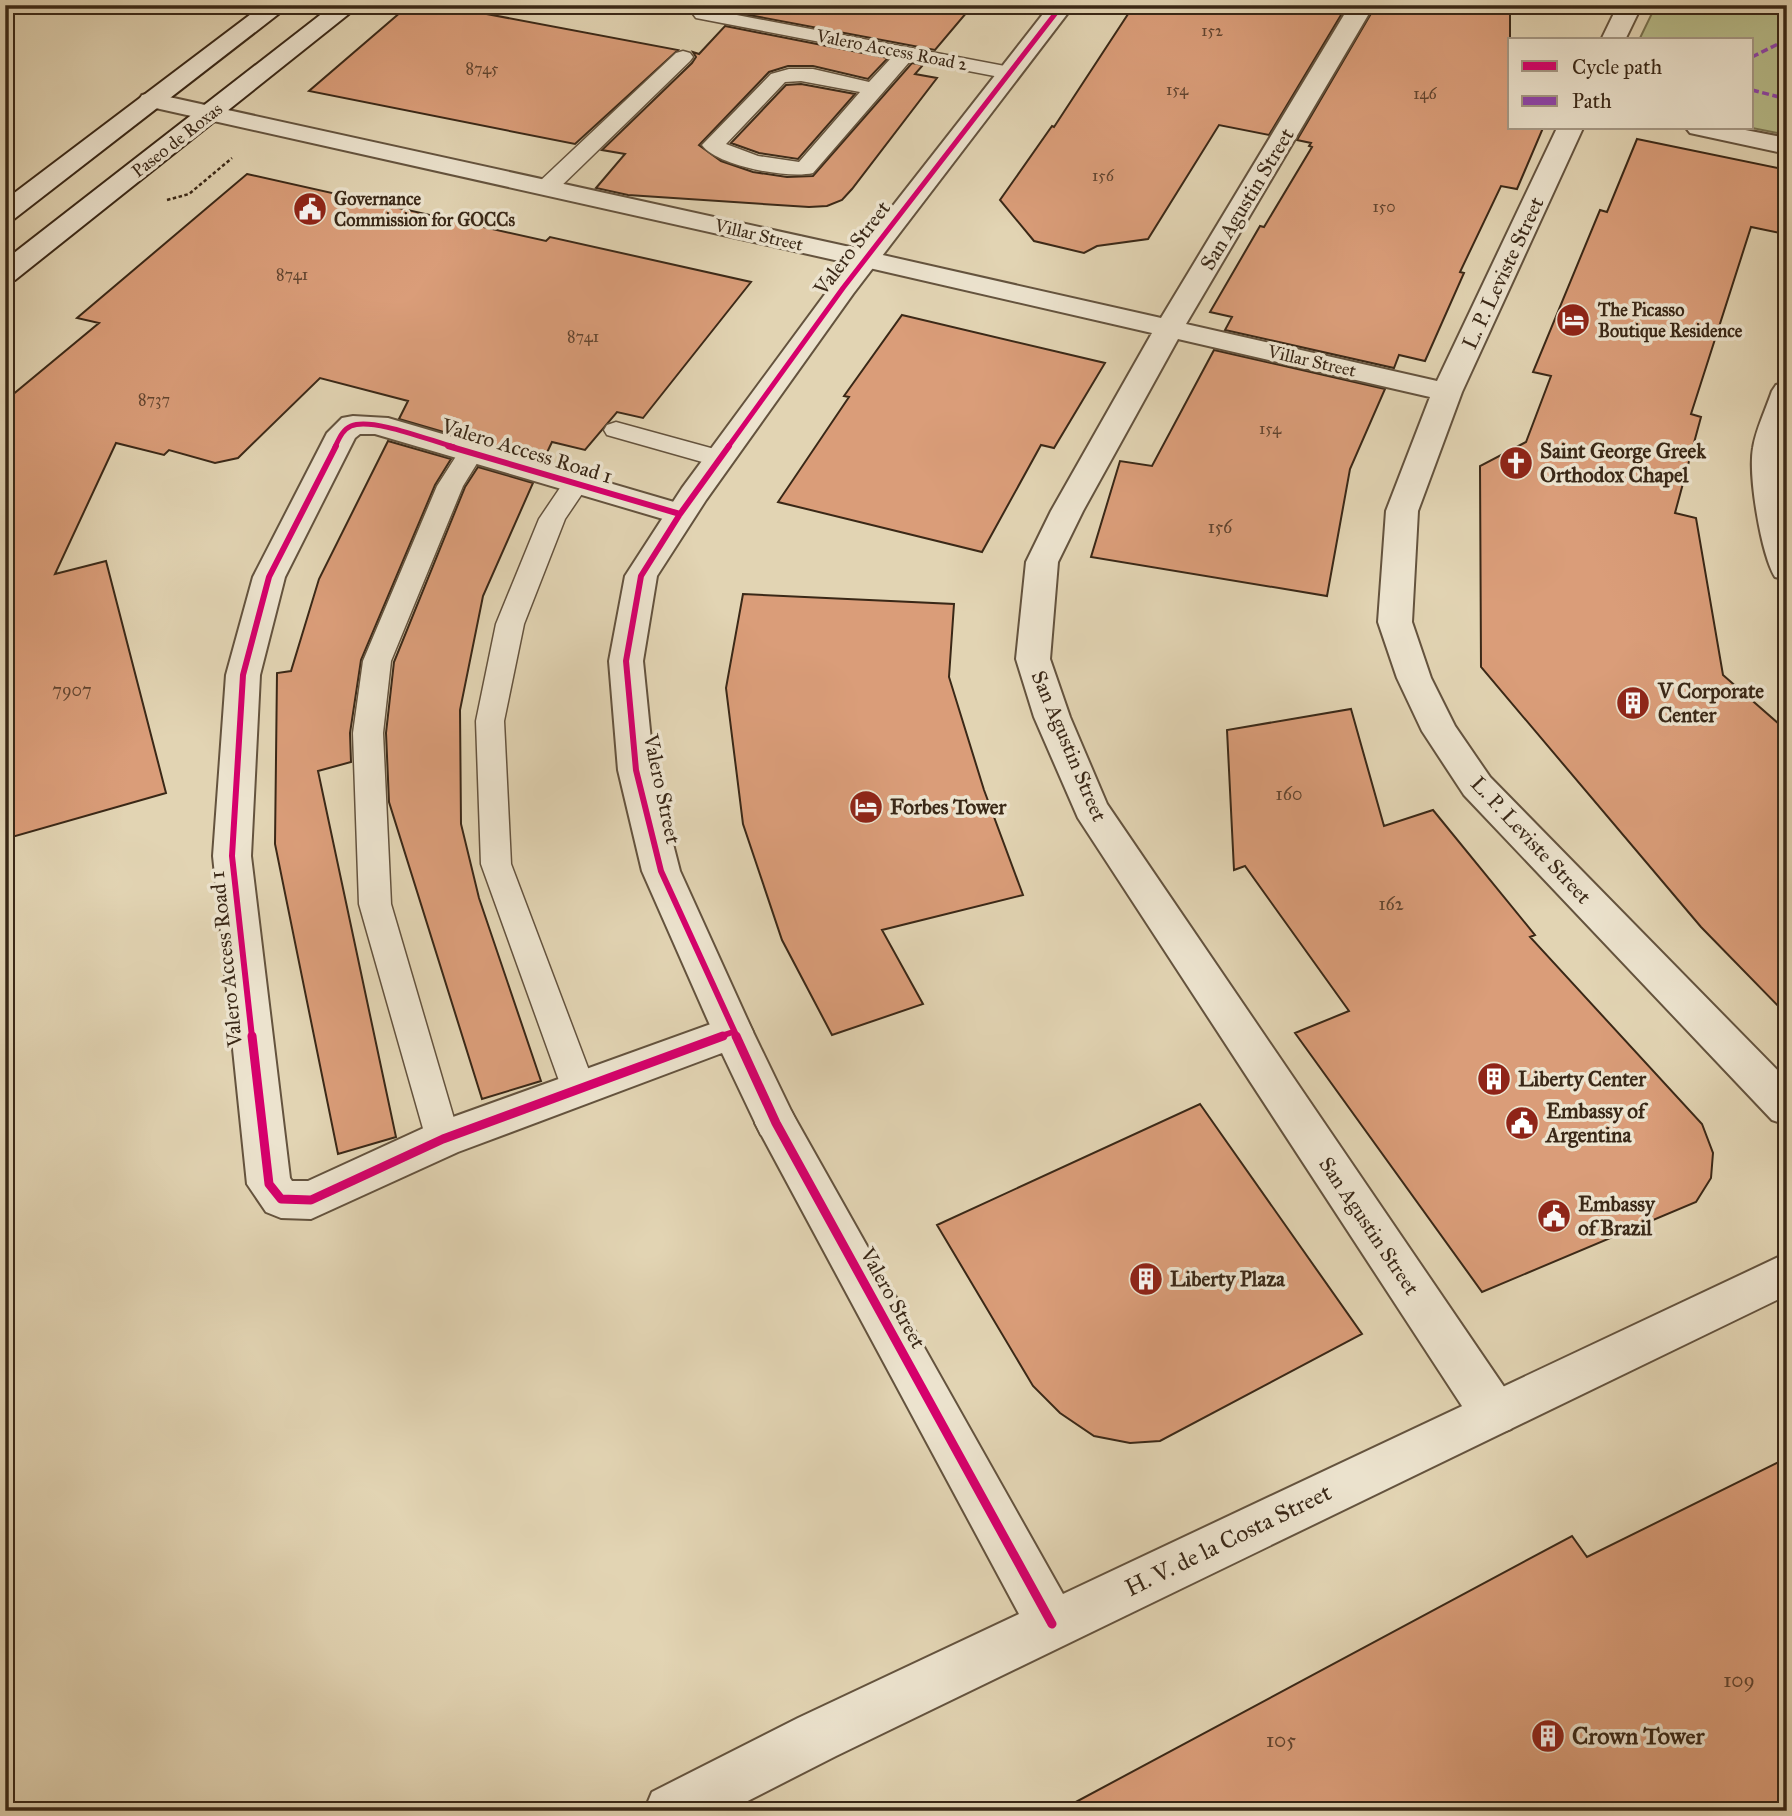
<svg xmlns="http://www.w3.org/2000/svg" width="1792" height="1816" font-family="'IM FELL Great Primer',serif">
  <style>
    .green { fill: #b7bc8a; stroke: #787250; stroke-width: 2 }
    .building { fill: #da9d79; stroke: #3a2817; stroke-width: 2 }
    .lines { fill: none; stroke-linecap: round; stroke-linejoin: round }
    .service-casing { stroke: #64533e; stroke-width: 3 }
    .minor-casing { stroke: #64533e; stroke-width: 4 }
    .tertiary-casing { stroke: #64533e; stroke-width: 4 }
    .secondary-casing { stroke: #3a2817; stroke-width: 4 }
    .path { stroke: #3a2817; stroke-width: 2.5; stroke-dasharray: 3.5 2.5; stroke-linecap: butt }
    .service { fill: #ece3ce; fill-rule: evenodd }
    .minor { fill: #ece3ce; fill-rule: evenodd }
    .tertiary { fill: #ece3ce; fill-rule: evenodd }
    .secondary { fill: #ece3ce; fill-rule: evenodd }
    .quiet { stroke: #8e44ad; stroke-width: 3.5; stroke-dasharray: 7 3.5; stroke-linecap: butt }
    .cycleway-far2-casing { stroke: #ece3ce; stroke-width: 8 }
    .cycleway-far1-casing { stroke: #ece3ce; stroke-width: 10 }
    .cycleway-casing { stroke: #ece3ce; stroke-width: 13 }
    .cycleway-far2 { stroke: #d6006c; stroke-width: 5 }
    .cycleway-far1 { stroke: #d6006c; stroke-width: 6 }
    .cycleway { stroke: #d6006c; stroke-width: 9 }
    .labels { text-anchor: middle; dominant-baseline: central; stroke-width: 7; stroke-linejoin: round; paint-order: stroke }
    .far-number-label { font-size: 16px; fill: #624530 }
    .far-street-label { font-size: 18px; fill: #3a2817; stroke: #ece3ce }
    .far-poi-label { font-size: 18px; font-weight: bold; fill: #3a2817; stroke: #ece3ce; text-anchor: start }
    .number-label { font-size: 18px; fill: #624530 }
    .street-label { font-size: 21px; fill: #3a2817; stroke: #ece3ce }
    .poi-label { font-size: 21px; font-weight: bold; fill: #3a2817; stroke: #ece3ce; text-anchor: start }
    .near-number-label { font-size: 21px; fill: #624530 }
    .near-street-label { font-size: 24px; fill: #3a2817; stroke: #ece3ce }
    .near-poi-label { font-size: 24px; font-weight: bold; fill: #3a2817; stroke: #ece3ce; text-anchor: start }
  </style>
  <rect width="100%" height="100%" fill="#e2d4b3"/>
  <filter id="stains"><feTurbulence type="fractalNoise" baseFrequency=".00286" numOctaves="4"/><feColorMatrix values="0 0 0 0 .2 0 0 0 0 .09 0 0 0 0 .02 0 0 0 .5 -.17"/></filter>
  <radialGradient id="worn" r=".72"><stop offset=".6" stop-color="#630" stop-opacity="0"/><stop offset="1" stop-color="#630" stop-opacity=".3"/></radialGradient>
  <path class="green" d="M1656 5H1787V135L1752 128V40H1639Z"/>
  <path class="building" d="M409 5H439L678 50 575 144 309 91Z
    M745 5H973L935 50 738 13Z
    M1134 5H1347L1269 135 1219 125 1148 239 1097 246 1084 253 1034 241 1000 200 1052 126 1054 127Z
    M1376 5H1510V128H1543L1517 189 1501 186 1460 272 1464 273 1425 361 1399 355 1394 368 1225 330 1232 317 1210 312 1260 226 1264 227 1312 147 1309 146 1311 143 1297 140Z
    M725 26 888 58 868 79 813 66H788L769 72 699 145 721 161 753 172 787 177 813 176 912 63 923 65 915 74 937 78 852 189 842 200 827 206 809 207 628 195 596 188 625 154 602 150 692 63 696 57 693 52 699 54Z
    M801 84 855 94 798 159 759 153 731 143 786 85Z
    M1637 139 1787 170V210L1780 233 1751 227 1691 414 1701 417 1675 513 1696 518 1723 675 1787 731V1015L1701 927 1481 667 1480 466 1526 442 1551 376 1533 372 1600 210 1607 212Z
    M247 174 546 241 550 237 751 282 643 418 617 412 585 450 552 442 543 461 399 419 408 401 320 378 238 458 215 463 169 450 164 455 116 443 55 574 106 561 166 793 5 839V401L99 323 77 318Z
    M902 315 1105 363 1054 448 1041 445 982 552 778 502 849 397 844 396Z
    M1214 350 1385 389 1350 469 1327 596 1091 557 1120 461 1152 466Z
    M388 441 451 459 435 485 361 660 350 733 351 762 318 771 396 1137 338 1154 275 844 277 673 291 671 319 579Z
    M478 467 533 483 483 596 460 710 461 824 479 898 541 1081 482 1099 389 802 386 733 394 662 465 487Z
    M743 594 954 604 949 677 984 790 1023 895 882 930 923 1004 832 1035 782 940 743 824 726 688Z
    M1351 709 1384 826 1433 810 1535 935 1530 937 1702 1124 1713 1153 1711 1178 1696 1202 1482 1292 1295 1033 1349 1011 1245 866 1234 870 1227 730Z
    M1200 1104 1362 1334 1160 1441 1130 1443 1094 1436 1060 1413 1033 1386 937 1225Z
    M1787 1458V1811H1059L1572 1536 1587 1557Z"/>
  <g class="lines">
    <g class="service-casing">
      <path id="service" d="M700 5H720L716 11 1010 67 1017 69 1020 73 1017 77 1010 79 911 60 813 173C788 179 717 166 702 145L771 74 789 69H813L869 82 893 56 696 18 693 14ZM801 81 860 92 799 162 758 156 726 144 785 82Z
        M683 51 690 53 693 57 690 61 555 192H539L536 187 539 182 676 53Z
        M616 422 729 453 733 459 729 465 720 467 607 435 604 430 607 425Z
        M471 444 480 447 484 452 463 486 391 661 383 733 391 904 460 1139 455 1149 443 1154 431 1149 426 1139 359 904 353 733 363 661 437 486 462 447Z
        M575 477 584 479 588 485 565 519 524 624 504 721 511 864 596 1089 591 1099 579 1103 567 1099 562 1089 481 864 476 721 496 624 539 519 566 479Z"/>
    </g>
    <g class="minor-casing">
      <path id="minor" d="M1350 5H1374L1186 324 1437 381 1557 128H1583L1462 392 1418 511 1412 622 1431 678 1455 726 1490 777 1787 1080V1125L1772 1120 1464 795 1422 731 1397 678 1378 622 1386 511 1430 397 1178 339 1083 511 1058 562 1050 659 1070 717 1107 804 1511 1397 1517 1413 1511 1429 1494 1435 1477 1429 1078 818 1034 717 1016 659 1026 562 1051 511 1152 333 865 267 855 265 851 259 855 253 865 251 1161 318Z
        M1618 5H1642L1625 40H1601Z
        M1686 128H1735L1787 138V154L1690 133Z
        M1787 382V439L1783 449 1787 491V580L1775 577C1761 554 1748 475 1753 448 1756 429 1766 409 1772 391L1776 385Z
        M353 416 388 418 691 507 696 514 691 521 680 524 375 434H360L355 438 285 577 260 675 251 856 290 1178 292 1181H308L428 1126 733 1016 747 1020 753 1032 797 1123 791 1135 776 1141 761 1135 722 1053 458 1152 311 1219 281 1218 266 1212 247 1184 213 856 226 675 253 577 327 433 342 418Z"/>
    </g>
    <g class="tertiary-casing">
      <path id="tertiary" d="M1050 5H1074L853 294 706 500 657 576 643 661 654 770 680 871 753 1032 747 1044 733 1048 719 1044 713 1032 642 871 618 770 609 661 625 576 682 488 848 263 151 107 142 105 139 100 142 95 151 93 859 249Z
        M776 1105 791 1111 1063 1594 1787 1253V1295L836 1756 728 1811H644L652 1792 798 1718 1019 1614 755 1123 761 1111Z"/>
    </g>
    <g class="secondary-casing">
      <path id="secondary" d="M263 5H290L14 219 5 221V200Z
        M333 5H360L15 280 5 282V260Z"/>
    </g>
    <path class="path" d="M167 200 189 194 232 158"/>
    <use href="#service" class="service"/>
    <use href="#minor" class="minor"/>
    <use href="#tertiary" class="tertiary"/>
    <use href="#secondary" class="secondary"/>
    <path class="quiet" d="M1778 5 1787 12
      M1752 57 1782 42 1787 34
      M1752 90 1787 99"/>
    <g class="cycleway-far2-casing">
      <path id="cycleway-far2" d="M335 447C339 439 342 430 351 426 372 417 431 441 454 447
        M728 447 843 288 1062 5"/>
    </g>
    <g class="cycleway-far1-casing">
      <path id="cycleway-far1" d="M448 446 680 514
        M729 446 680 514 641 576 626 661 636 770 661 871 737 1037
        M252 1037 232 856 243 675 269 577 336 446
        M718 1037 733 1032"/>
    </g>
    <g class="cycleway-casing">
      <path id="cycleway" d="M252 1036 269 1184 281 1199 311 1200 443 1139 723 1036
        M736 1036 776 1123 1052 1624"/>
    </g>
    <use href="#cycleway-far2" class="cycleway-far2"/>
    <use href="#cycleway-far1" class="cycleway-far1"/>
    <use href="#cycleway" class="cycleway"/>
  </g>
  <defs>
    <g id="civic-disc" transform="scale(1.75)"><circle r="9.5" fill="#8f2418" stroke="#ece3ce"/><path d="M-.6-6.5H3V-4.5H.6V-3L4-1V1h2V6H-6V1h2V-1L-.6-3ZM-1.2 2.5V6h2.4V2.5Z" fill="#fff"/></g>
    <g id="hotel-disc" transform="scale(1.75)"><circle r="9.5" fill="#8f2418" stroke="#ece3ce"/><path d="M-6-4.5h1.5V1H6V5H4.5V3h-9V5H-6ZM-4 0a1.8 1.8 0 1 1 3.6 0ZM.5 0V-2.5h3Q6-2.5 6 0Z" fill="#fff"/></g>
    <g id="church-disc" transform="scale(1.75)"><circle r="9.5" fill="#8f2418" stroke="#ece3ce"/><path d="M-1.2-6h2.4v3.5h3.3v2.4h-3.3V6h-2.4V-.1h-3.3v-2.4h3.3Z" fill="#fff"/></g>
    <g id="building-disc" transform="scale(1.75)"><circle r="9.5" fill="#8f2418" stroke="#ece3ce"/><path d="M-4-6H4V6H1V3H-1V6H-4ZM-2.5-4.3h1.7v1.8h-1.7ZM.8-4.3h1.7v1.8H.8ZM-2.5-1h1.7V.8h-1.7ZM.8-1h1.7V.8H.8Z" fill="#fff"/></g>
  </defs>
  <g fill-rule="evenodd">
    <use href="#civic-disc" x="310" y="209"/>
    <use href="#hotel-disc" x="1573" y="320"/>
    <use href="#church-disc" x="1516" y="463"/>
    <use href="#building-disc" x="1633" y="703"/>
    <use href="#hotel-disc" x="866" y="807"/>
    <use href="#building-disc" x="1494" y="1079"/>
    <use href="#civic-disc" x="1522" y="1123"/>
    <use href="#civic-disc" x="1554" y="1216"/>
    <use href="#building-disc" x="1146" y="1279"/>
    <use href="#building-disc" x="1548" y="1736"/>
  </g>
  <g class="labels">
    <g class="far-number-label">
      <text x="1212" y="30">152</text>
      <text x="482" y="68">8745</text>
      <text x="1177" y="89">154</text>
      <text x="1425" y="93">146</text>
      <text x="1103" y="175">156</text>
      <text x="1384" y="206">150</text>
      <text x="292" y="274">8741</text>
      <text x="583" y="336">8741</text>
      <text x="154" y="399">8737</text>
      <text x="1270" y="428">154</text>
    </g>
    <g class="far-street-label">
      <text transform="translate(892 50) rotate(11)">Valero Access Road 2</text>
      <text transform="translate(177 140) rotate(-38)">Paseo de Roxas</text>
      <text transform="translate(759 235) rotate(13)">Villar Street</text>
      <text transform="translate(1312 361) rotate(13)">Villar Street</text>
    </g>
    <g class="far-poi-label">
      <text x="334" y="199">Governance<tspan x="334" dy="21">Commission for GOCCs</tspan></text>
      <text x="1598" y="310">The Picasso<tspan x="1598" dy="21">Boutique Residence</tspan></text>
    </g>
    <g class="number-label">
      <text x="1220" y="527">156</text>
      <text x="72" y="690">7907</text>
      <text x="1289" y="794">160</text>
      <text x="1391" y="904">162</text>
    </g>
    <g class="street-label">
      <text transform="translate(1247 199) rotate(-59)">San Agustin Street</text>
      <text transform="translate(852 248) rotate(-53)">Valero Street</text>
      <text transform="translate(1503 273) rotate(-65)">L. P. Leviste Street</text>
      <text transform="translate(527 451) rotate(17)">Valero Access Road 1</text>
      <text transform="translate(1069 746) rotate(67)">San Agustin Street</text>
      <text transform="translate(662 789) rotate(78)">Valero Street</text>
      <text transform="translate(1531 840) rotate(47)">L. P. Leviste Street</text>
      <text transform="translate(226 959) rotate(-96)">Valero Access Road 1</text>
      <text transform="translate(1369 1226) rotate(56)">San Agustin Street</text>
      <text transform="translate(893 1298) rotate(61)">Valero Street</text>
    </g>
    <g class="poi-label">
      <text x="1540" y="451">Saint George Greek<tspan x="1540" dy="24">Orthodox Chapel</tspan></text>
      <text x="1658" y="691">V Corporate<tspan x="1658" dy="24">Center</tspan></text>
      <text x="890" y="807">Forbes Tower</text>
      <text x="1518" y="1079">Liberty Center</text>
      <text x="1546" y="1111">Embassy of<tspan x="1546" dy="24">Argentina</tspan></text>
      <text x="1578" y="1204">Embassy<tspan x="1578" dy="24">of Brazil</tspan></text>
      <text x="1170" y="1279">Liberty Plaza</text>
    </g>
    <g class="near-number-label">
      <text x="1739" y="1680">109</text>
      <text x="1281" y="1740">105</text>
    </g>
    <g class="near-street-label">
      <text transform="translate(1228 1540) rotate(-26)">H. V. de la Costa Street</text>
    </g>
    <g class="near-poi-label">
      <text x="1572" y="1736">Crown Tower</text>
    </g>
  </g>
  <rect width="1792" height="1816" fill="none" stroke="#e2d4b3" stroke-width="28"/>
  <rect x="7" y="7" width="1778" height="1802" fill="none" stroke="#3a2817" stroke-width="3.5"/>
  <rect x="14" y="14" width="1764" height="1788" fill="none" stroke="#3a2817" stroke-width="2"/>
  <rect x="1508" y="38" width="245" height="91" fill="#ece3ce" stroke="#a59885" stroke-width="2"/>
  <rect x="1522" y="61" width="35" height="10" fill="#d6006c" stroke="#a59885" stroke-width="2"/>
  <text x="1572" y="74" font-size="21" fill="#3a2817">Cycle path</text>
  <rect x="1522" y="96" width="35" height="10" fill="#8e44ad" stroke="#a59885" stroke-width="2"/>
  <text x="1572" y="108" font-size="21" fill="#3a2817">Path</text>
  <rect width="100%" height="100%" filter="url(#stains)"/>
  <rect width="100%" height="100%" fill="url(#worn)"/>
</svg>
